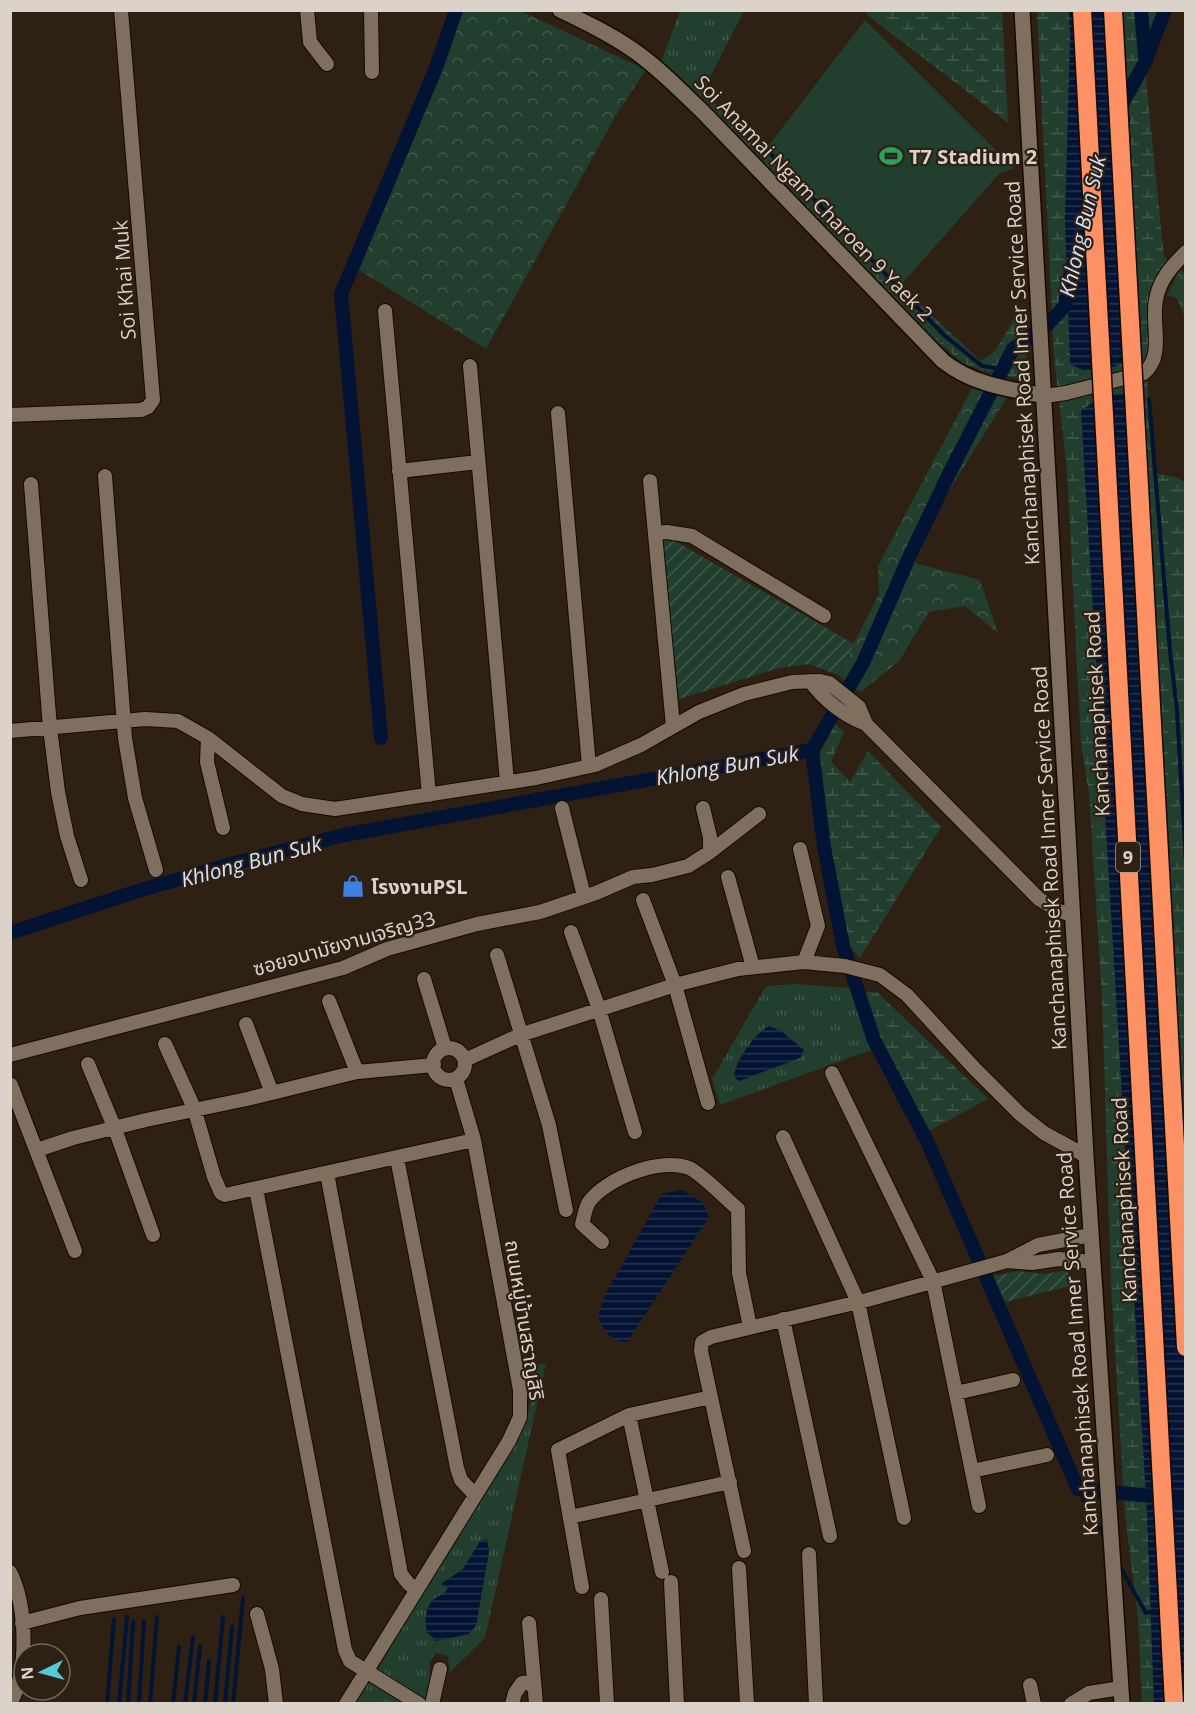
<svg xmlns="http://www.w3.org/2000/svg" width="1196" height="1714" font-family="'Open Sans','Noto Sans Thai',sans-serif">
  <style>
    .grass { fill: url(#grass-tufts) }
    .forest { fill: url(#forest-crowns) }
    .wetland { fill: url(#wetland-marsh) }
    .park { fill: #213e2e }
    .garden { fill: url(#garden-furrows) }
    .water { fill: url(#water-rules) }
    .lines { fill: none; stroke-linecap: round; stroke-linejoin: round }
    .stream { stroke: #031333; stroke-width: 4 }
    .canal { stroke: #031333; stroke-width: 14 }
    .minor-casing { stroke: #160a01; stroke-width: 16 }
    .tertiary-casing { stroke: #160a01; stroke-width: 18 }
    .secondary-casing { stroke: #160a01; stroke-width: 18 }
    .minor { stroke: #7f6f5f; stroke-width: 14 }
    .tertiary { stroke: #7f6f5f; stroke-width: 15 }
    .secondary { stroke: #7f6f5f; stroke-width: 15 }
    .motorway-bridge-casing { stroke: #160a01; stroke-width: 21; stroke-linecap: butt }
    .motorway-bridge { stroke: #fd9163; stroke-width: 18 }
    .labels { text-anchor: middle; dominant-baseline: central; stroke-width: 4.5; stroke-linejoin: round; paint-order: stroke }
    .shield { fill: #2e2013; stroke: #a79d92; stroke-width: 1.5 }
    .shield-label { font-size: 18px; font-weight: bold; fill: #dbd2c9 }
    .poi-label { font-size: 20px; font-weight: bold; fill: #dbd2c9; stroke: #2e2013; text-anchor: start }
    .street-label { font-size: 20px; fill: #dbd2c9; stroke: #2e2013 }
    .water-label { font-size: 21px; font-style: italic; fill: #d3e3fc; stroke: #2e2013 }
  </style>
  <defs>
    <pattern id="grass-tufts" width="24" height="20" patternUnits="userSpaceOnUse" patternTransform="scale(1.5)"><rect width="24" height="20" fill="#213e2e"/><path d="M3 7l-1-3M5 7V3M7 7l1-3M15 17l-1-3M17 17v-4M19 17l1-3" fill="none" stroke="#41594b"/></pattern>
    <pattern id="forest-crowns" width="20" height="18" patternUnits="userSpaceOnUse" patternTransform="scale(1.5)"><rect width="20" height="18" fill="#213e2e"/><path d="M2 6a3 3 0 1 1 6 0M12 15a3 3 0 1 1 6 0" fill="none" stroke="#41594b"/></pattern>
    <pattern id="wetland-marsh" width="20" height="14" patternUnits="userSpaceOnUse" patternTransform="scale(1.5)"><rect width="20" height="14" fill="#213e2e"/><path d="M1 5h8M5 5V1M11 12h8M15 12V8" fill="none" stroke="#41594b"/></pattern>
    <pattern id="garden-furrows" width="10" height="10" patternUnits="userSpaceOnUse" patternTransform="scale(1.5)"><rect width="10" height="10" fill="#213e2e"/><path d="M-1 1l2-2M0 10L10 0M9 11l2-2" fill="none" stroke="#41594b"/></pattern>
    <pattern id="water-rules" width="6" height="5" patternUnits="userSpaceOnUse" patternTransform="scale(1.5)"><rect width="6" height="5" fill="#031333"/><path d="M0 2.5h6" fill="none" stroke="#27344f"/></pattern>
  </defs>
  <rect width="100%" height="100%" fill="#2e2013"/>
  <path class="grass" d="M680 11H744L703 91 763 152 758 158 661 62Z
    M796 984 850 988 871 1050 720 1105 712 1079 766 986Z
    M546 1363 485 1638 450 1672 448 1656 436 1653 430 1662V1687L426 1703 350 1704 359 1690 377 1670 523 1429 531 1401V1366Z"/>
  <path class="forest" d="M461 11H521L646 70 619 110 486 349 359 270Z
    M1180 269 1185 274V318L1177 298 1167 295Z
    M972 388 1008 396 945 497 915 563 980 580 998 633 965 606 929 612 899 661 861 692 838 675 879 594 878 566Z"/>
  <path class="wetland" d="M868 11H1002L1008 123 866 14Z
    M1037 11H1170L1145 69 1164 257 1169 261 1156 275 1153 301V344L1146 363 1153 473 1179 478 1186 484 1185 1056 1183 1055 1186 1109 1185 1703H1142L1138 1618 1125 1515 1111 1284 1102 998 1089 793 1081 744 1067 471 1054 357Z
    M769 145 900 286 981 361 995 351 1023 304 1027 377 1015 378 984 371 963 363 917 324 758 158Z
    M835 724 844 732 831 761 850 782 868 751 941 827 860 958 846 943 826 830 819 755Z
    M866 992H877L988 1099 927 1132 878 1039Z"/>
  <path class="park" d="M865 20 1014 168 999 174 900 286 769 145Z"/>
  <path class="garden" d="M668 537 854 644 838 675 809 664 779 668 679 699 662 541Z
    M1068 1270 1070 1286 1005 1302 993 1276 1018 1271 1045 1274Z"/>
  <path class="water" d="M1069 11H1122L1139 358 1109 368 1083 370 1070 364 1065 219 1070 37Z
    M1137 392 1185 1230V1703H1154L1147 1514 1081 411C1100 396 1114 394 1137 392Z
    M769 1026 781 1031 804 1050 800 1058 739 1081 734 1077C735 1061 755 1033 769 1026Z
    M682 1190 703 1203 709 1217 627 1342C610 1341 604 1331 598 1317L605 1295 662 1194Z
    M487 1539 489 1552 476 1626 469 1634 436 1641 427 1632C424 1620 425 1604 437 1597 443 1594 444 1594 448 1588L441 1584 463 1569 480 1541Z"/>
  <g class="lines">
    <path class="stream" d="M771 154 897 286
      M912 302 944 335 982 366 1002 369
      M1149 399 1170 651 1177 711 1186 863
      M1078 1489 1106 1540
      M1119 1565 1146 1613 1155 1611
      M107 1704 114 1619
      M119 1704 127 1617
      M128 1704 133 1622
      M139 1704 144 1621
      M150 1704 157 1617
      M173 1704 179 1647
      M185 1704 193 1637
      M194 1704 200 1646
      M205 1704 209 1661
      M215 1704 223 1617
      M225 1704 232 1627
      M233 1704 243 1598"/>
    <path class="canal" d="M1141 10 1145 56
      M1118 112 1145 62 1165 10
      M381 738 341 294 436 68 456 10
      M812 750 824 847 843 946 874 1040 927 1141 1078 1489 1186 1499
      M10 933 141 890 239 862 344 835 812 750 863 663 906 564 948 476 1013 349 1047 325 1065 306 1071 270"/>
    <g class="minor-casing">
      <path id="minor" d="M307 10 310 42 327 64
        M371 10 372 72
        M385 311 429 795
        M470 366 507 782
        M1045 396 1066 393 1144 373C1165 355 1151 324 1156 300 1159 280 1172 266 1186 252
        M558 413 589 766
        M10 415 141 410 148 407 153 400 121 10
        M399 471 478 462
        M105 476 125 738 135 798 156 870
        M650 481 673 726
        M31 484 50 728 58 792 67 836 81 880
        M655 533 667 532 692 536 824 616
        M810 681C823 699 844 716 866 724
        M10 731 145 719 178 721 208 738 282 796 302 804 335 809 536 778 595 765 641 745 699 712 744 694 792 682 820 681 829 683 859 707 866 724 1039 899 1059 911 1073 915
        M208 738 207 762 223 828
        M562 808 584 896
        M800 849 818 926 804 962
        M710 852 759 814
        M728 877 753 967
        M643 900 675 985 708 1103
        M571 932 599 1009 635 1132
        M497 955 549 1125 566 1210
        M424 979 445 1048
        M329 1001 357 1072
        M246 1024 272 1093
        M165 1044 194 1108 214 1177 221 1193 225 1195 474 1140
        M433 1064a16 16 0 1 1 32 0a16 16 0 1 1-32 0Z
        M10 1055 343 968 387 949 477 924 540 912 596 893 633 877 652 875 688 866 710 852V837L703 808
        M465 1060 520 1035 675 985 738 969 804 962 845 966 880 975 907 995 975 1069 1020 1114 1044 1133 1086 1156
        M88 1064 115 1129 153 1235
        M832 1073 933 1281 979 1506
        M11 1085 75 1251
        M783 1137 858 1302 904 1518
        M37 1150 73 1138 146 1120 247 1099 357 1072 434 1065
        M397 1158 457 1468 461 1480 475 1495
        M327 1173 401 1574 408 1583 416 1590
        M256 1189 345 1650 350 1661 419 1704
        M602 1242 582 1224C584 1218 585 1208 589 1202 606 1178 661 1157 689 1168 701 1173 727 1200 738 1209L739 1273 750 1327
        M1007 1261 1032 1263 1059 1259 1093 1262
        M783 1319 830 1536
        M956 1393 1013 1380
        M972 1471 1047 1455
        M570 1517 730 1482
        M744 1551 701 1351 702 1342 711 1337 867 1300 1007 1261 1038 1245 1091 1235
        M809 1554 816 1704
        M739 1568 747 1704
        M10 1572C27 1603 29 1673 10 1703
        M662 1572 629 1415 711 1397
        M671 1582 677 1704
        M582 1587 558 1450 629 1415
        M601 1599 607 1704
        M257 1614 272 1669 276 1704
        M22 1623 80 1608 233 1585
        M529 1623 536 1704
        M1030 1685 1034 1704
        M346 1704 509 1441 520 1417V1390L474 1140 456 1079
        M432 1704 440 1669
        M512 1704 515 1693 522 1683 530 1682 535 1690
        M1071 1704 1089 1693 1121 1688"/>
    </g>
    <g class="tertiary-casing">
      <path id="tertiary" d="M560 10C585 22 610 34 633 50 658 67 680 90 702 111L943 361C973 385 1009 389 1045 396"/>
    </g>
    <g class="secondary-casing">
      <path id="secondary" d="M1022 10 1086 1156 1122 1704"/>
    </g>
    <use href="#minor" class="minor"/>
    <use href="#tertiary" class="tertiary"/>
    <use href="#secondary" class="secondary"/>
    <g class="motorway-bridge-casing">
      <path id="motorway-bridge" d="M1082 10 1174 1704
        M1113 10 1186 1347"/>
    </g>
    <use href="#motorway-bridge" class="motorway-bridge"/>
  </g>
  <defs>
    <g id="stadium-bare" transform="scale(1.8)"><path d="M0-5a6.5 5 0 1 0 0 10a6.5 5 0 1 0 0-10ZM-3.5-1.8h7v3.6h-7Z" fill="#2e9e5b" stroke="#2e2013" stroke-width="2.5" paint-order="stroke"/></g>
    <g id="shop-bare" transform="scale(1.8)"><path d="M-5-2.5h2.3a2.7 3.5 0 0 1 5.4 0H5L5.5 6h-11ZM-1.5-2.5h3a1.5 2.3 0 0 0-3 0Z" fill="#3f7fe0" stroke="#2e2013" stroke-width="2.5" paint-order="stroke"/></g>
  </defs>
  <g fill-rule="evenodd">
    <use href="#stadium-bare" x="891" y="156"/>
    <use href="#shop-bare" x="353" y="886"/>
  </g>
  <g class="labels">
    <rect class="shield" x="1116" y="842" width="24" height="30" rx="4.5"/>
    <g class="shield-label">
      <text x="1128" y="857">9</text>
    </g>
    <g class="poi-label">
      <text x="909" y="156">T7 Stadium 2</text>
      <text x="371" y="886">โรงงานPSL</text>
    </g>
    <g class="street-label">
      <text transform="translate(814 198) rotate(46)">Soi Anamai Ngam Charoen 9 Yaek 2</text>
      <text transform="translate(124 280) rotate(-94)">Soi Khai Muk</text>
      <text transform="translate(1022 373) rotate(-93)">Kanchanaphisek Road Inner Service Road</text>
      <text transform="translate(1097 714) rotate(-93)">Kanchanaphisek Road</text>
      <text transform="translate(1049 858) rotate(-93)">Kanchanaphisek Road Inner Service Road</text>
      <text transform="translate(344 943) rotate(-16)">ซอยอนามัยงามเจริญ33</text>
      <text transform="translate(1124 1200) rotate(-93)">Kanchanaphisek Road</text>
      <text transform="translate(525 1320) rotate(81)">ถนนหมู่บ้านสราญสิริ</text>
      <text transform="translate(1077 1344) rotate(-94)">Kanchanaphisek Road Inner Service Road</text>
    </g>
    <g class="water-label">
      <text transform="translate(1082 226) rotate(-77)">Khlong Bun Suk</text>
      <text transform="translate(727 765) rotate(-10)">Khlong Bun Suk</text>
      <text transform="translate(251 861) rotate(-15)">Khlong Bun Suk</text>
    </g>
  </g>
  <rect width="1196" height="1714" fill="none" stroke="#dbd2c9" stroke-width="24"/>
  <g transform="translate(42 1672) rotate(265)"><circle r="28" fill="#2e2013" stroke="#73675c" stroke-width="1.5"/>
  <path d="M0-4.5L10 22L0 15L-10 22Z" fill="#52cbd9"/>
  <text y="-9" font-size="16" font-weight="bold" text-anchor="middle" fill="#dbd2c9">N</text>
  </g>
</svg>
